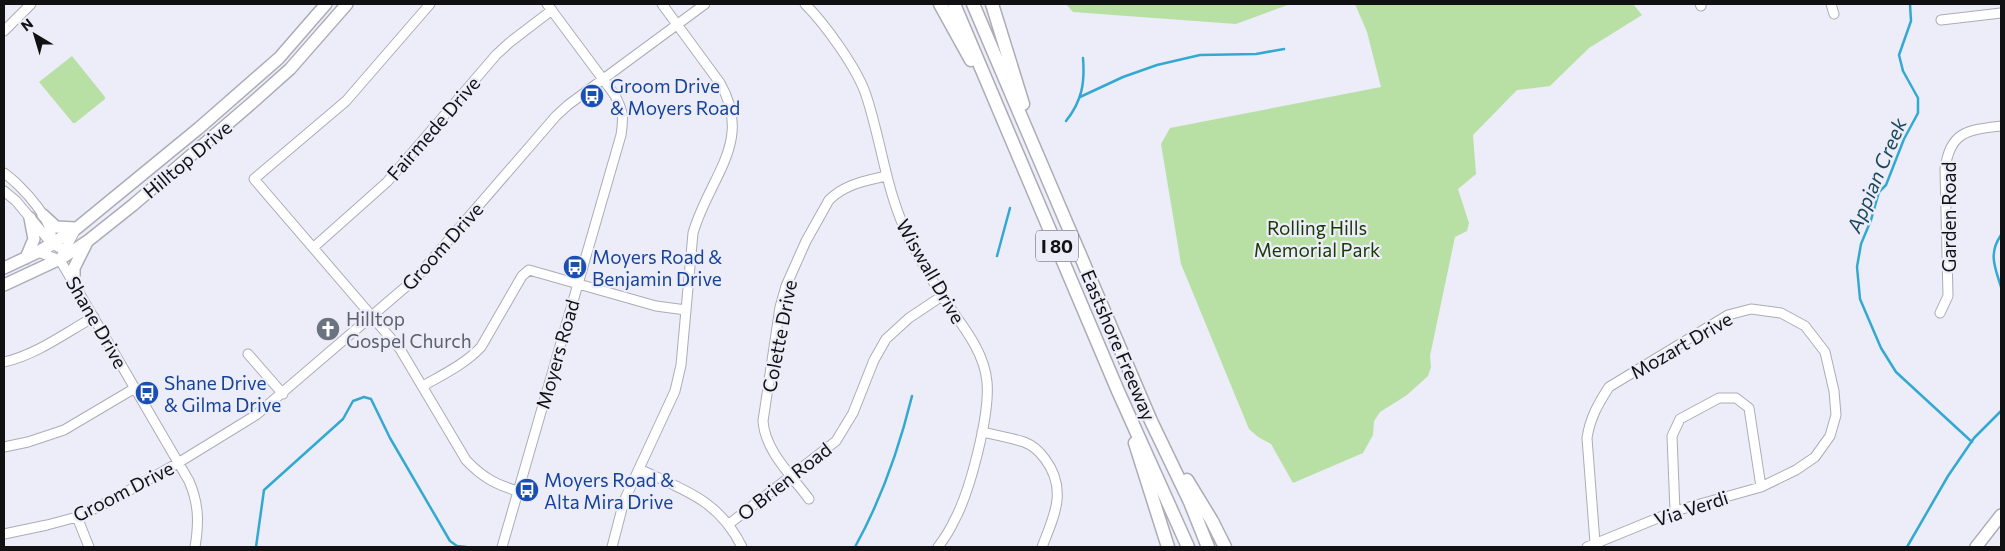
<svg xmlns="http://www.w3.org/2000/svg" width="2005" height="551" font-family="Commissioner,sans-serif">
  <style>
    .green { fill: #b8e0a5 }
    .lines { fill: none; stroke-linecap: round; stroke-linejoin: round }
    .stream { stroke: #33a9d2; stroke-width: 2.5 }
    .minor-casing { stroke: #acacb6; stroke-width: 11 }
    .major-casing { stroke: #acacb6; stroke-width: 14 }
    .highway-casing { stroke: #acacb6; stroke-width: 15 }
    .minor { stroke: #fff; stroke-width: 9 }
    .major { stroke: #fff; stroke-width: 11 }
    .highway { stroke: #fff; stroke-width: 12 }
    .labels { text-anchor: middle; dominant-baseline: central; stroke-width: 4.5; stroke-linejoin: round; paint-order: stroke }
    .shield { fill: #ecedf8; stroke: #535358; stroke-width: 1 }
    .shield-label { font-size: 18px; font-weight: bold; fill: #111114 }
    .transit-label { font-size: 19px; fill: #164399; stroke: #ecedf8; text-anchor: start }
    .street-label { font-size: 19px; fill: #111114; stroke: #ecedf8 }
    .park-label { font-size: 19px; fill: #183902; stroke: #ecedf8 }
    .worship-label { font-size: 19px; fill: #5b616d; stroke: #ecedf8; text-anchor: start }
    .water-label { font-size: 20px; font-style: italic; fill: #19495b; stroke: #ecedf8 }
  </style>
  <rect width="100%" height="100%" fill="#ecedf8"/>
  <path class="green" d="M1066 4H1290L1236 24 1073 12Z
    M1355 4H1633L1642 15 1589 48 1550 86 1517 90 1473 135 1476 174 1458 189 1469 223 1467 231 1455 237 1430 356 1431 367 1428 376 1407 395 1380 412 1374 421 1373 435 1363 453 1293 483 1271 444 1258 437 1249 429 1181 264 1161 144 1170 128 1381 87 1367 32Z
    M72 56 105 97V99L75 123H73L39 82Z"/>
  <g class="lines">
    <path class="stream" d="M1910 4 1911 21 1899 55 1903 71 1918 98V113L1904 139 1886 185 1879 192 1871 220 1861 244 1857 267 1860 299 1881 348 1896 372 1972 442
      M1080 97 1123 77 1157 65 1200 55 1256 54 1284 49
      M1066 121C1082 101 1085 83 1083 58
      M2001 235C1988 254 1995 267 2001 287
      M997 256 1010 208
      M256 547 264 490 343 419 353 401 364 397 371 399 390 438 450 541 457 546 466 547
      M855 547C881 500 899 449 912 396
      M1907 547 1948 476 1974 438 2001 411"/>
    <g class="minor-casing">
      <path id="minor" d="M430 4 346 101 254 179 400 349 466 460C482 477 496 485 518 491
        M805 4C825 24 857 68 866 95 882 143 886 194 910 240 919 259 931 278 942 296 959 322 984 349 987 382 990 415 970 492 954 521 950 530 944 539 938 547
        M1700 4 1701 6
        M1831 4 1834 14
        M1941 20 2001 13
        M4 31 31 4
        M4 173C20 184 60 225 50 247
        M4 191 16 201 52 244 70 253
        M314 247 387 182 496 55 509 43 552 10
        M38 252 60 260 189 481C199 504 199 523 195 547
        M62 255 76 229
        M1940 313 1948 296 1945 169C1950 131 1968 130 2001 126
        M248 354 283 394
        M4 362C36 355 65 333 94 317
        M423 386C444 374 465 364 481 347L522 276 529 270 656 306 686 310
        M982 432C996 435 1011 438 1024 442 1032 445 1040 452 1045 459 1068 490 1054 516 1042 547
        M4 447 28 442 64 430 135 388
        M639 469C684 490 719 500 742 547
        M809 499C792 476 765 451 763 421L780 307 786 286 806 241 829 200C845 184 865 181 886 176
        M1675 511 1672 436 1680 419 1719 398H1736L1749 408 1761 487
        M77 517 89 547
        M729 524 836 441 853 413 874 360 886 339 909 318 942 296
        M4 534 47 525 77 517 112 500 178 463 256 415 416 278 556 116 568 105 705 4
        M502 547 621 135C624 116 623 110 614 94L547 4
        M612 547 624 501 675 391 681 365 693 233C709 177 754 142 720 83L662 4
        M1587 547 1675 511 1761 487 1796 470 1815 457 1830 436 1836 415 1834 391 1825 352 1805 326 1781 313 1751 309 1728 315 1609 387C1598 404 1590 418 1587 438L1595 543"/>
    </g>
    <g class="major-casing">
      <path id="major" d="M43 215 56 227 75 228
        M26 258 34 239 30 218
        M4 268 38 252 77 228 199 128 279 58 326 4
        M74 282V268L87 242
        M4 285 62 258 89 240 133 205 253 102 290 69 347 4
        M1976 547 2001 515"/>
    </g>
    <g class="highway-casing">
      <path id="highway" d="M940 4 971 60
        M954 4 1118 391 1188 547
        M973 4 1151 421 1190 502 1208 547
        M992 4 1023 104
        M1135 443 1168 547
        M1187 480 1212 521 1225 547"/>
    </g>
    <use href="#minor" class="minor"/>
    <use href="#major" class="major"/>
    <use href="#highway" class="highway"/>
  </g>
  <defs>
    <g id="bus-disc" transform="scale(1.25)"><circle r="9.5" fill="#1a4fb4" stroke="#ecedf8"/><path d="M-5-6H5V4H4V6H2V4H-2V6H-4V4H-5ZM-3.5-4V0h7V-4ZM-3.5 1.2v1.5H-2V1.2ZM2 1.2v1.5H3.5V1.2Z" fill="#fff"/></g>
    <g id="church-disc" transform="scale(1.25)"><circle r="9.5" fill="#6b7280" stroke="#ecedf8"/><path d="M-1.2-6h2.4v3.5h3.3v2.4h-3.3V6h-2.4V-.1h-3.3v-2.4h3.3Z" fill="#fff"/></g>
  </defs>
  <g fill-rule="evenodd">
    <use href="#bus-disc" x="592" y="96"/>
    <use href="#bus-disc" x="575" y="267"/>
    <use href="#church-disc" x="328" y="329"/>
    <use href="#bus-disc" x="147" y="393"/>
    <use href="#bus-disc" x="527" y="490"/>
  </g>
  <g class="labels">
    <rect class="shield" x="1036" y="230.5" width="42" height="31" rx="4"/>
    <g class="shield-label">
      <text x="1057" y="246">I 80</text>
    </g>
    <g class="transit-label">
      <text x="610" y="85">Groom Drive<tspan x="610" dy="22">&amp; Moyers Road</tspan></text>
      <text x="592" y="256">Moyers Road &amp;<tspan x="592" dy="22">Benjamin Drive</tspan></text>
      <text x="164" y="382">Shane Drive<tspan x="164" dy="22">&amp; Gilma Drive</tspan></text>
      <text x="544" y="479">Moyers Road &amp;<tspan x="544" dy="22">Alta Mira Drive</tspan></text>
    </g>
    <g class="street-label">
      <text transform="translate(433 128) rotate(-49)">Fairmede Drive</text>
      <text transform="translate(187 159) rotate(-40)">Hilltop Drive</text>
      <text transform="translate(1948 217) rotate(-90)">Garden Road</text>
      <text transform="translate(442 246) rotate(-48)">Groom Drive</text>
      <text transform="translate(931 271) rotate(60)">Wiswall Drive</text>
      <text transform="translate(97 322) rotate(60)">Shane Drive</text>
      <text transform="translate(779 336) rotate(-79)">Colette Drive</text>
      <text transform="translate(1119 345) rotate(67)">Eastshore Freeway</text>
      <text transform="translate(1681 345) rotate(-30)">Mozart Drive</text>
      <text transform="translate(557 354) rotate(-74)">Moyers Road</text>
      <text transform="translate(784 481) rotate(-38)">O Brien Road</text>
      <text transform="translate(123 491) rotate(-27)">Groom Drive</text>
      <text transform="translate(1691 508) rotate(-18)">Via Verdi</text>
    </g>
    <g class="park-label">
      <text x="1317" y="227">Rolling Hills<tspan x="1317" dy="22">Memorial Park</tspan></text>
    </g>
    <g class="worship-label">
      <text x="346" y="318">Hilltop<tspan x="346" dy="22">Gospel Church</tspan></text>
    </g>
    <g class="water-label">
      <text transform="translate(1876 175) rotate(-67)">Appian Creek</text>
    </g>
  </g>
  <rect width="2005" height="551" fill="none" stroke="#111114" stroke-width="10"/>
  <g transform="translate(35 35) rotate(322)" stroke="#ecedf8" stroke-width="4" paint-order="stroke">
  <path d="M0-4L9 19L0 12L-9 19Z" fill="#111114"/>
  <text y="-8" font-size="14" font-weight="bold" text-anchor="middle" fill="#111114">N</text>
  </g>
</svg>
